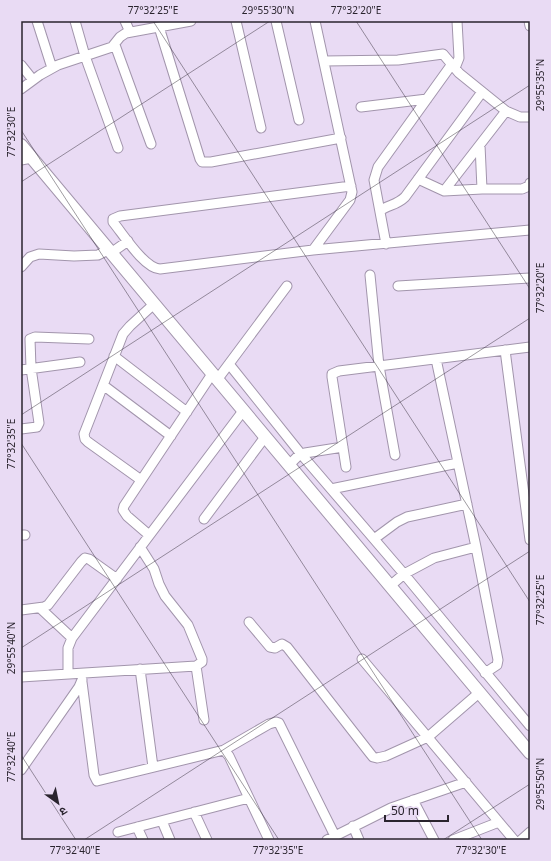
<svg xmlns="http://www.w3.org/2000/svg" width="551" height="861" font-family="'Noto Sans','Noto Sans Devanagari',sans-serif">
  <style>
    .lines { fill: none; stroke-linecap: round; stroke-linejoin: round }
    .street-casing { stroke: #a295ac; stroke-width: 11 }
    .secondary-casing { stroke: #a295ac; stroke-width: 14 }
    .street { stroke: #fff; stroke-width: 9 }
    .secondary { stroke: #fff; stroke-width: 12 }
    .ticks { fill: none; stroke: #2a242e; stroke-width: 1; stroke-opacity: 0.45 }
    .neatline { fill: none; stroke: #2a242e; stroke-width: 1.5 }
    .ticks-label { font-size: 10px; text-anchor: middle; fill: #2a242e }
  </style>
  <rect width="100%" height="100%" fill="#e9dbf4"/>
  <g class="lines">
    <g class="street-casing">
      <path id="street" d="M37 21 52 68
        M75 21 85 56 118 148
        M125 21 130 32
        M236 21 261 128
        M276 21 299 120
        M529 21 530 26
        M159 27 200 159 202 162H211L341 138
        M115 45 151 144
        M324 61 398 60 443 54 459 73 506 111 520 117H530
        M21 65 33 80
        M455 68 459 58 457 21
        M21 89 40 75 58 65 112 47 120 37 126 33 191 21
        M361 107 427 99
        M480 145 482 189
        M21 160 32 158
        M418 179 444 191 482 189H522L529 186 530 183
        M351 186 120 216 113 219V222C123 234 144 268 160 269L313 250 530 230
        M444 191 506 111
        M380 211C388 205 397 205 405 197L482 92
        M386 244 374 180 378 167 452 64
        M313 250 350 200 352 192 315 21
        M111 253 128 241
        M21 267 30 257 39 254 74 256 98 255 108 250
        M370 275 379 366 395 455
        M398 286 530 278
        M505 350 530 540
        M114 356 187 412
        M436 359 476 547 498 660 497 665 485 673
        M229 364 301 454 404 574 530 726
        M21 370 80 362
        M217 380 287 286
        M103 385 171 436
        M21 429 37 427 39 423 31 368 30 339 35 337 89 339
        M289 465 298 456 305 453 343 447
        M346 467 332 377V374L339 371 530 347
        M141 480 88 442 85 439 84 434 123 334 130 326 154 304
        M331 489 458 463
        M204 519 265 437
        M21 535H25
        M149 535 127 516 123 510 124 506 212 374
        M374 539 397 522 407 517 467 504
        M390 586 404 574 434 558 476 547
        M40 608 72 638
        M21 610 44 607 48 605 81 562 85 558 89 559 117 579
        M249 622 270 647 275 648 282 644 287 647 369 752 373 757 377 758 386 756 428 737 480 692
        M362 659 514 840
        M196 666 204 720
        M140 669 153 767
        M68 674V648L72 638 243 411
        M21 677 196 666 202 662V659L188 625 165 596 159 584 154 569 140 547
        M82 682 94 775 97 781 224 750 229 756 269 840
        M224 750 269 724 276 722 279 723 335 836
        M21 770 79 687 82 680
        M413 800 434 840
        M194 812 207 840
        M162 821 170 840
        M353 826 359 840
        M137 827 143 840
        M118 832 249 798
        M327 840 391 808 466 782
        M453 840 499 822
        M521 840 530 832"/>
    </g>
    <g class="secondary-casing">
      <path id="secondary" d="M21 145 530 753"/>
    </g>
    <use href="#street" class="street"/>
    <use href="#secondary" class="secondary"/>
  </g>
  <path class="ticks" d="M153 21 530 602M356 21 530 289M21 130 482 840M21 182 270 21M21 415 530 85M21 443 279 840M21 648 530 318M21 755 76 840M84 840 530 551M443 840 530 784"/>
  <rect width="551" height="861" fill="none" stroke="#e9dbf4" stroke-width="44"/>
  <g transform="translate(58 803) rotate(147)" stroke="#e9dbf4" stroke-width="3" paint-order="stroke">
  <path d="M0-3L7 15L0 10L-7 15Z" fill="#2a242e"/>
  <text y="-6" font-size="11" font-weight="bold" text-anchor="middle" fill="#2a242e">उ</text>
  </g>
  <path d="M385 815v6h63v-6" fill="none" stroke="#2a242e" stroke-width="2"/>
  <text x="391" y="815" font-size="12" fill="#2a242e" stroke="#e9dbf4" stroke-width="3" paint-order="stroke">50 m</text>
  <rect x="22" y="22" width="507" height="817" class="neatline"/>
  <g class="ticks-label">
    <text x="153" y="14">77°32'25"E</text>
    <text x="268" y="14">29°55'30"N</text>
    <text x="356" y="14">77°32'20"E</text>
    <text transform="translate(540 85) rotate(-90)" y="4">29°55'35"N</text>
    <text transform="translate(11 132) rotate(-90)" y="4">77°32'30"E</text>
    <text transform="translate(540 288) rotate(-90)" y="4">77°32'20"E</text>
    <text transform="translate(11 444) rotate(-90)" y="4">77°32'35"E</text>
    <text transform="translate(540 600) rotate(-90)" y="4">77°32'25"E</text>
    <text transform="translate(11 648) rotate(-90)" y="4">29°55'40"N</text>
    <text transform="translate(11 757) rotate(-90)" y="4">77°32'40"E</text>
    <text transform="translate(540 784) rotate(-90)" y="4">29°55'50"N</text>
    <text x="75" y="854">77°32'40"E</text>
    <text x="278" y="854">77°32'35"E</text>
    <text x="481" y="854">77°32'30"E</text>
  </g>
</svg>
